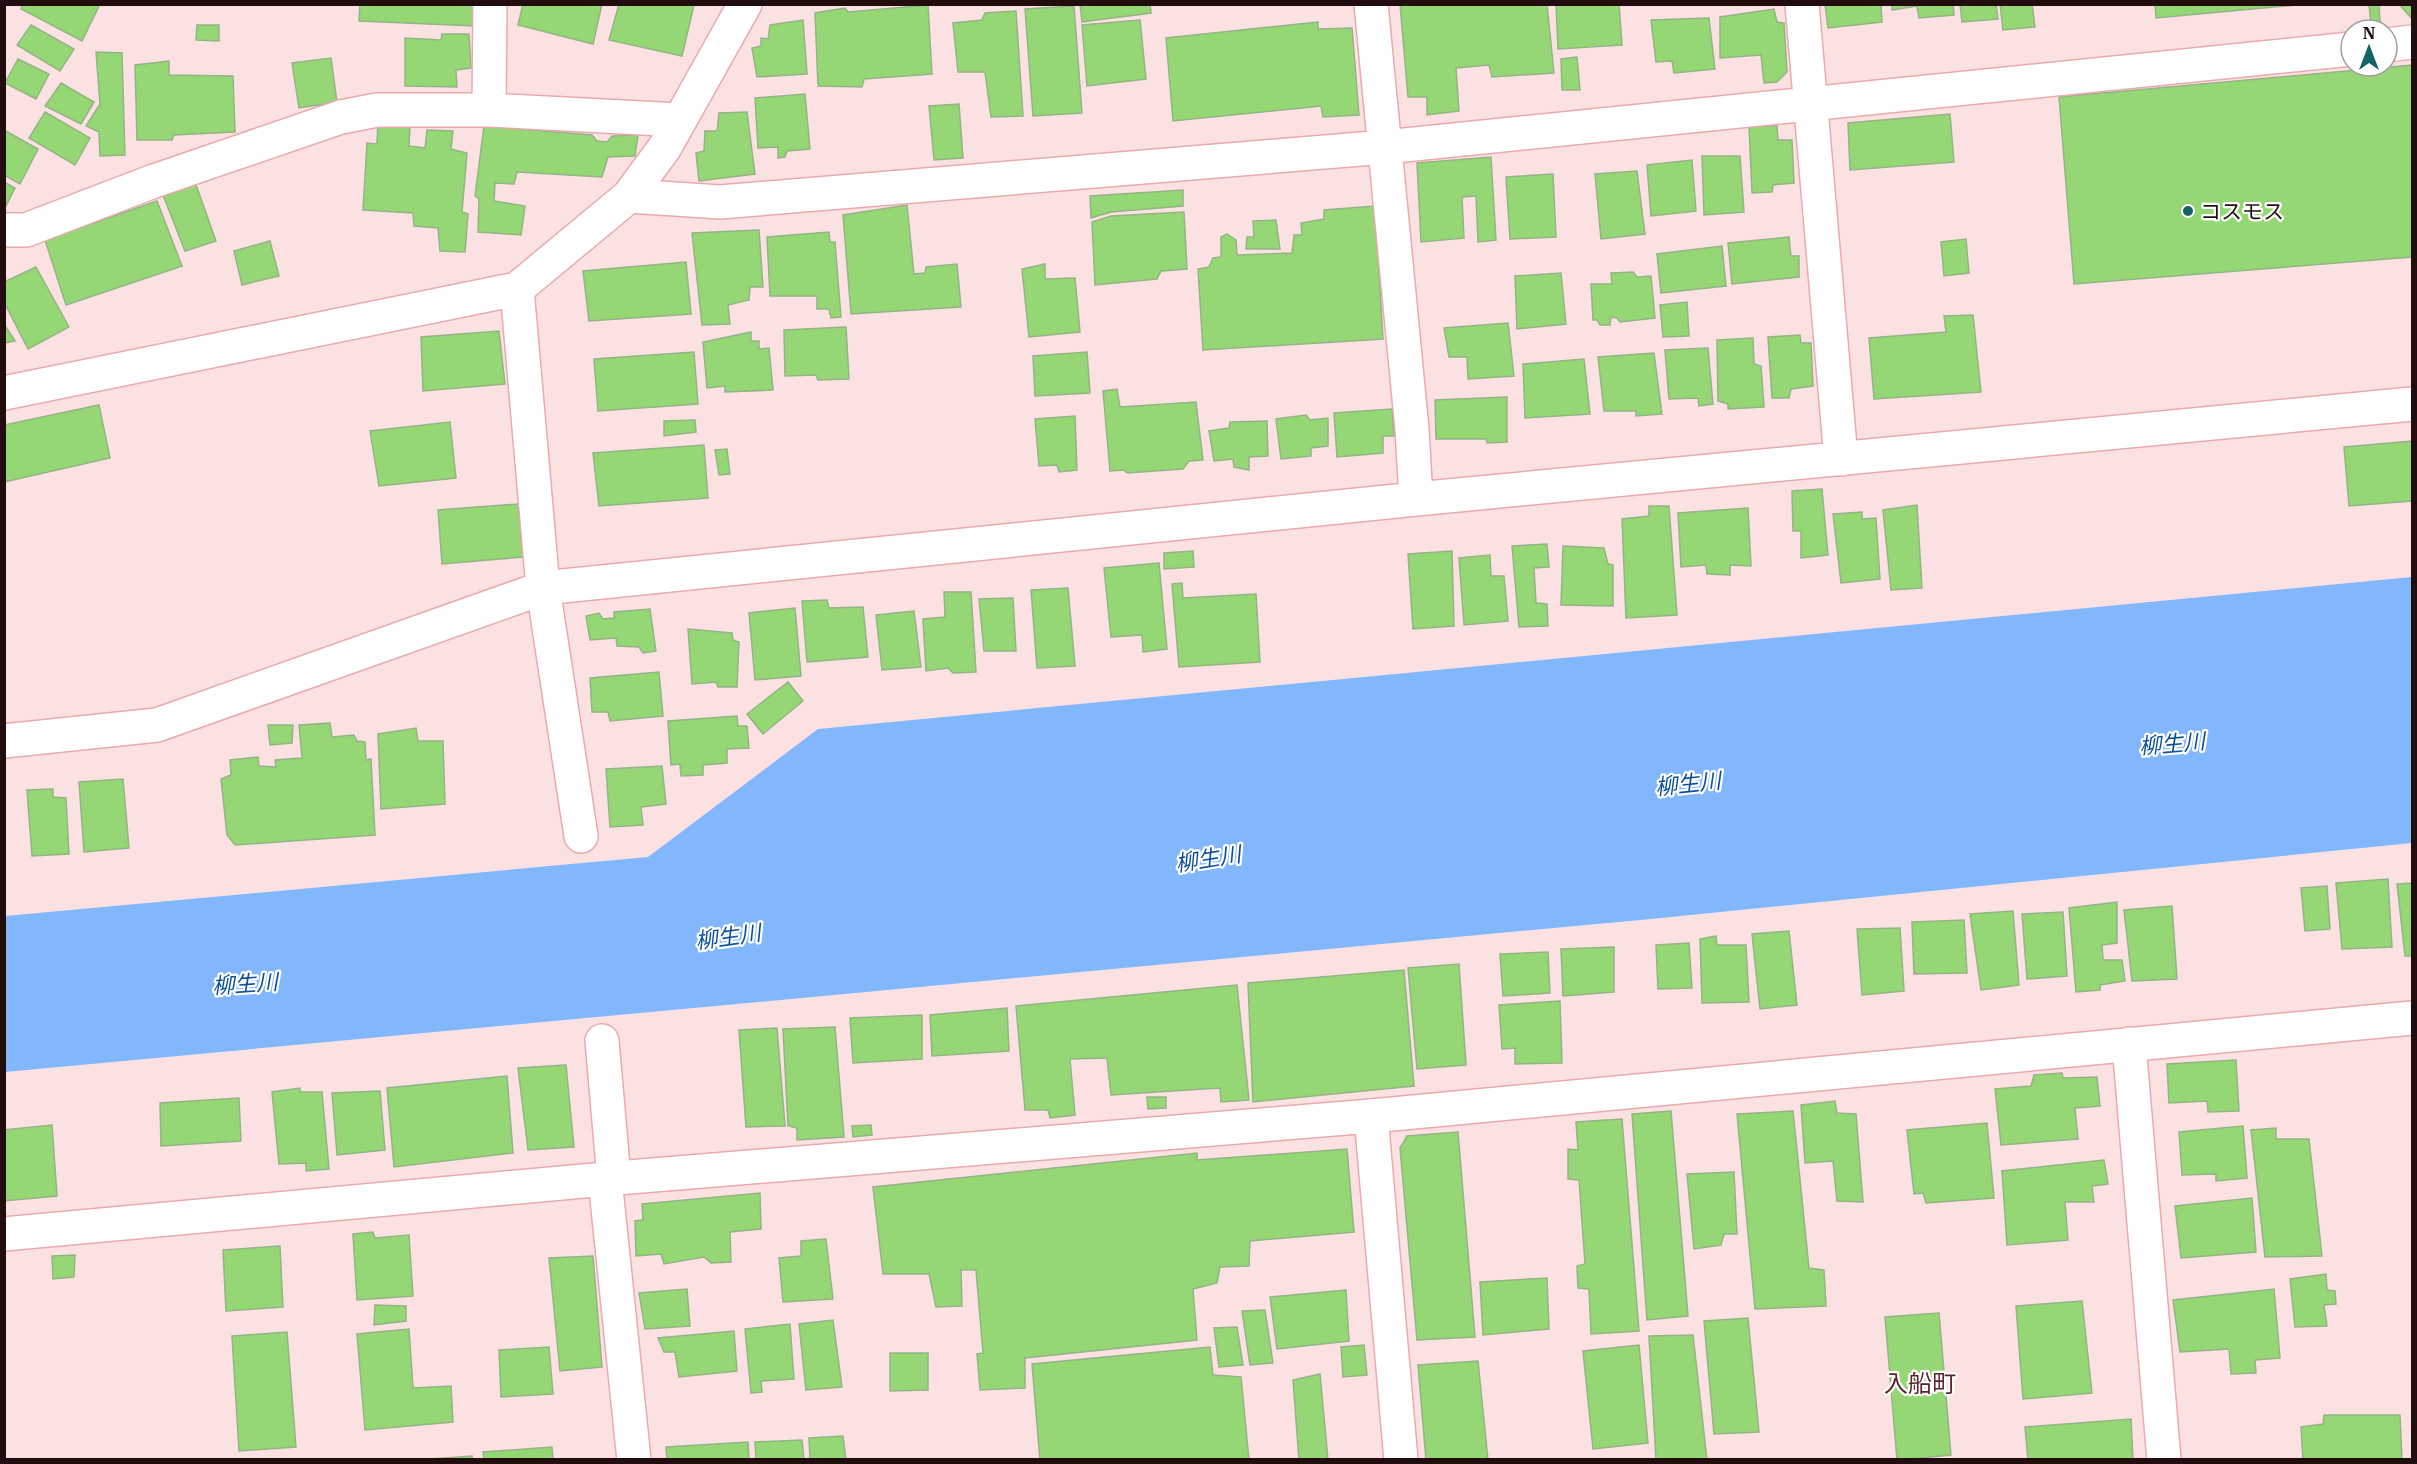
<svg xmlns="http://www.w3.org/2000/svg" width="2417" height="1464" font-family="'IBM Plex Serif','Noto Sans JP',serif">
  <style>
    .water { fill: #82b7fe }
    .building { fill: #95d774; stroke: #94b486; stroke-width: 1.5 }
    .lines { fill: none; stroke-linecap: round; stroke-linejoin: round }
    .minor-casing { stroke: #e9aaad; stroke-width: 36 }
    .tertiary-casing { stroke: #e9aaad; stroke-width: 36 }
    .minor { stroke: #fff; stroke-width: 33 }
    .tertiary { stroke: #fff; stroke-width: 33 }
    .poi-dot { fill: #156465; stroke: #fff; stroke-width: 2 }
    .labels { text-anchor: middle; dominant-baseline: central; stroke-width: 4.5; stroke-linejoin: round; paint-order: stroke }
    .poi-label { font-size: 21px; fill: #220d0e; stroke: #fff; text-anchor: start }
    .water-label { font-size: 22px; font-style: italic; fill: #0c509d; stroke: #fff }
    .quarter-label { font-size: 24px; fill: #58262b; stroke: #fff }
  </style>
  <rect width="100%" height="100%" fill="#fce1e2"/>
  <path class="water" d="M2412 577V843L1651 919 5 1072V916L648 857 818 729Z"/>
  <path class="building" d="M23 4H100L82 41 21 9Z
    M360 4H476L475 26 359 21Z
    M523 4H602L593 44 518 25Z
    M619 4 694 5 682 56 609 40Z
    M1080 4H1150L1151 13 1082 22Z
    M1400 4H1547L1554 73 1492 77 1489 65 1456 68 1459 111 1427 115V97H1408Z
    M1556 4H1619L1622 45 1558 49Z
    M1825 4H1881L1882 22 1828 28Z
    M1892 4H1953L1954 15 1919 18 1917 6 1892 10Z
    M1960 4H1996L1998 19 1962 22Z
    M2000 4H2032L2035 27 2003 30Z
    M2155 4H2307L2156 18Z
    M2369 4H2379L2380 24H2371Z
    M2399 4H2412V19Z
    M928 5 932 74 864 79 862 87 818 86 815 13 845 8 848 12Z
    M1074 6 1082 113 1033 116 1025 9Z
    M1774 9 1777 22 1784 23 1787 72 1777 82 1764 83 1761 55 1720 58V17Z
    M1016 11 1023 116 991 117 985 72H958L953 23 982 20 985 13Z
    M1709 18 1715 69 1674 73 1672 61 1656 62 1651 20Z
    M803 20 807 74 757 77 752 48 761 46V38L768 39 770 25Z
    M1140 20 1146 79 1087 86 1082 25Z
    M1318 22V29L1352 28 1359 115 1323 117 1321 106 1173 121 1166 38Z
    M31 25 74 49 60 71 17 45Z
    M197 25H219V41L196 40Z
    M442 34H469L471 68 456 70 457 87 405 86V38L441 40Z
    M96 52 122 53 125 155 100 156 99 132 86 126 100 104Z
    M1577 57 1580 90H1562L1561 59Z
    M331 58 337 102 299 108 292 63Z
    M18 59 49 74 36 99 5 83Z
    M169 61V75L233 76 235 132 174 135 172 140H137L135 65Z
    M2412 65V257L2074 284 2059 97Z
    M61 83 94 102 81 124 45 106Z
    M805 94 810 149 787 151 785 157 778 158V147L758 148 755 98Z
    M959 104 963 158 934 160 929 106Z
    M45 112 90 138 75 165 29 138Z
    M747 112 755 174 699 181 696 153 704 151 705 131H717L719 113Z
    M1950 114 1954 162 1850 170 1848 123Z
    M378 120 410 124 409 146 425 148 427 130 453 131 451 149 467 153 462 212 468 214 465 252 440 251 438 228 414 226 413 213 363 210 367 143 377 144Z
    M484 126 592 135 597 141 607 142 612 136 638 135 635 156 608 157 602 177 517 172 514 184 495 183 494 201 525 206 521 235 478 232 479 199 475 196Z
    M1749 126H1777L1778 140H1792L1794 183 1773 185 1772 192 1752 193Z
    M4 130 38 149 20 184 4 175Z
    M1702 156H1740L1744 212 1704 215Z
    M1491 157 1496 240 1478 242 1476 196 1462 197 1464 238 1421 242 1417 163Z
    M1692 160 1696 211 1651 216 1647 165Z
    M1637 171 1645 234 1601 239 1595 174Z
    M1553 174 1556 237 1510 239 1506 177Z
    M4 182 15 188 4 210Z
    M195 182 216 241 185 251 163 195Z
    M1183 190V206L1111 212 1091 218 1090 196Z
    M157 201 182 266 66 305 45 240Z
    M907 205 914 274 925 273 926 267 957 264 961 307 851 314 843 215Z
    M1375 206 1383 339 1203 350 1198 269 1209 267 1213 258 1221 257V237L1227 234 1236 240 1237 255 1292 253 1294 235H1302L1301 223 1324 219V210Z
    M1184 212 1187 269 1161 271 1157 279 1095 285 1092 222 1111 216Z
    M1276 220 1280 249H1246L1247 237H1254L1253 221Z
    M759 230 763 287H750L749 300 728 305 730 324 702 325 692 233Z
    M829 232 830 242H835L841 317 831 318 829 309H817V296H770L767 237Z
    M1789 237 1791 256H1799V277L1732 284 1728 243Z
    M1966 239 1969 273 1944 276 1941 242Z
    M270 241 279 276 242 285 234 251Z
    M1722 246 1726 286 1661 293 1657 254Z
    M686 262 691 314 589 321 583 271Z
    M1045 264V279L1075 278 1080 332 1029 337 1022 269Z
    M36 267 69 327 28 349 4 302V282Z
    M1633 272 1637 277 1651 276 1655 318 1620 322 1617 318 1611 317 1610 325H1600L1597 320H1593L1591 284H1612L1611 273Z
    M1561 273 1566 324 1517 329 1515 276Z
    M1687 302 1689 336 1663 337 1660 305Z
    M1973 315 1981 392 1874 399 1869 338 1946 332 1944 316Z
    M1508 323 1514 376 1468 379 1467 357H1449L1444 328Z
    M4 324 15 341 4 343Z
    M846 327 849 379 818 380 816 375 785 376 784 330Z
    M499 331 505 384 423 391 421 337Z
    M751 332V341H759V349L769 348 773 390 725 392V386L707 388 703 342Z
    M1800 335 1801 343H1811L1813 386 1791 389 1789 398H1772L1768 337Z
    M1753 338 1754 364 1761 366 1764 407 1728 409V404L1718 401 1717 340Z
    M1708 348 1713 404 1699 406 1698 398 1669 399 1665 350Z
    M694 352 698 404 598 411 594 359Z
    M1087 352 1090 393 1035 396 1033 356Z
    M1654 353 1662 414 1636 416V411H1604L1598 357Z
    M1584 359 1590 414 1525 418 1523 364Z
    M1117 389 1120 407 1196 402 1203 460 1189 461 1183 469 1127 473 1124 470 1110 471 1103 391Z
    M1507 397V442L1487 443 1486 439H1436L1435 400Z
    M99 405 110 458 4 482V425Z
    M1392 409 1394 436H1383V453L1337 457 1334 413Z
    M1306 415 1310 420 1328 418V446L1311 448V456L1281 459 1276 419Z
    M1075 416 1077 470 1059 472 1057 465 1039 466 1035 419Z
    M695 420 696 432 664 436V421Z
    M1267 421 1268 456 1249 457V470L1234 467 1233 459 1214 461 1209 431 1229 428 1230 422Z
    M450 422 456 478 379 486 370 431Z
    M2412 441V501L2349 506 2344 447Z
    M704 445 708 498 599 506 593 453Z
    M727 449 730 474 719 475 715 450Z
    M1822 489 1828 555 1801 558V531H1793L1792 491Z
    M518 504 523 557 442 564 438 510Z
    M1917 505 1922 588 1891 590 1883 510Z
    M1649 506H1669L1677 615 1626 618 1622 519 1649 516Z
    M1748 508 1751 566 1730 565V575L1707 574 1706 565 1681 567 1678 513Z
    M1862 512V519L1876 518 1880 579 1841 583 1833 514Z
    M1547 544 1549 567 1534 568 1536 603 1547 604 1548 626 1519 627 1512 546Z
    M1563 546 1604 548 1608 564 1613 565V606L1561 605Z
    M1193 551 1194 567 1164 569V553Z
    M1452 551 1454 626 1413 629 1408 554Z
    M1490 555 1491 576H1504L1508 621 1464 625 1459 558Z
    M1159 563 1167 649 1143 652 1142 635 1111 637 1104 568Z
    M1182 583 1183 598 1256 594 1260 662 1179 667 1172 584Z
    M1068 588 1075 666 1037 668 1031 590Z
    M944 592H971L976 672 953 673 948 668 926 671 923 619 945 617Z
    M1013 598 1016 651H984L979 599Z
    M827 600 829 608 863 607 868 657 807 662 802 601Z
    M795 608 801 676 755 680 749 613Z
    M650 609 656 651 643 653 639 647 617 646 616 638 590 640 586 616 599 613 603 619 614 618V612Z
    M914 611 921 667 882 670 876 615Z
    M688 629 732 633 733 640 739 642 737 687H718L716 682 692 684Z
    M659 672 663 716 610 721 608 712H592L590 678Z
    M788 682 803 701 763 734 747 714Z
    M737 716 738 726H747L749 748 727 749V763L703 765V775L681 776 680 764 671 765 668 721Z
    M330 723 332 737 354 735 357 741 365 742 366 760 371 759 375 835 235 845 227 835 221 779 231 775 230 760 258 757 259 766 276 767 275 760 302 758 299 725Z
    M268 725H293L292 743 270 745Z
    M416 728 418 741H443L445 804 381 809 378 734Z
    M662 766 666 804 641 807 643 825 610 827 606 769Z
    M123 779 129 848 84 852 79 782Z
    M53 789V797L66 798 69 854 32 856 27 790Z
    M2388 879 2392 947 2342 949 2336 883Z
    M2412 883V956H2405L2397 884Z
    M2327 886 2330 929 2305 931 2301 888Z
    M2117 902V943L2102 945 2103 960H2122L2125 981 2100 985V990L2076 992 2069 908Z
    M2172 906 2177 979 2132 981 2124 910Z
    M2013 911 2019 985 1981 990 1970 914Z
    M2063 912 2067 976 2027 979 2022 914Z
    M1964 920 1967 973 1914 974 1912 922Z
    M1900 928 1904 991 1862 995 1857 929Z
    M1789 931 1797 1005 1760 1009 1752 934Z
    M1716 936 1717 945H1746L1749 1002 1702 1003 1700 939Z
    M1689 943 1692 988 1658 989 1656 945Z
    M1614 947V992L1563 996 1561 949Z
    M1548 952 1550 993 1503 996 1500 954Z
    M1459 964 1466 1065 1417 1069 1408 968Z
    M1404 970 1414 1086 1253 1102 1248 983Z
    M1237 985 1249 1100 1221 1102 1220 1088 1111 1095 1107 1058 1070 1059 1075 1115 1050 1118 1048 1110H1025L1016 1006Z
    M1560 1001 1562 1063 1515 1064V1048L1502 1049 1499 1005Z
    M1007 1008 1009 1051 932 1056 930 1015Z
    M922 1015V1059L853 1063 850 1018Z
    M835 1027 844 1137 797 1140V1128L788 1126 783 1029Z
    M777 1028 785 1126 746 1127 739 1030Z
    M2236 1060 2239 1111 2208 1112 2207 1101 2169 1103 2167 1064Z
    M566 1065 574 1147 528 1150 518 1068Z
    M2062 1073 2063 1078 2097 1077 2100 1106 2075 1108 2078 1139 2001 1145 1995 1089 2031 1086 2034 1075Z
    M507 1076 513 1153 394 1167 387 1088Z
    M300 1088V1092H322L329 1169 306 1171V1163L279 1164 272 1092Z
    M380 1091 385 1150 337 1155 332 1093Z
    M1147 1097H1166V1108L1148 1109Z
    M239 1098 241 1141 161 1146 160 1103Z
    M1835 1101 1837 1113 1856 1114 1863 1202 1837 1201 1833 1161 1805 1163 1801 1105Z
    M1671 1111 1688 1316 1647 1320 1632 1114Z
    M1793 1111 1809 1268 1824 1270 1826 1306 1755 1309 1737 1114Z
    M1622 1119 1639 1331 1591 1334 1589 1289 1578 1288 1577 1266 1585 1264 1579 1180 1568 1179V1149L1578 1150 1576 1122Z
    M1987 1123 1994 1198 1926 1203 1923 1193 1914 1194 1907 1130Z
    M52 1125 57 1196 4 1201V1130Z
    M871 1125 872 1135 853 1137 852 1126Z
    M2243 1126 2247 1178 2216 1181V1174L2182 1175 2179 1132Z
    M2276 1128V1139H2309L2322 1256 2265 1257 2251 1130Z
    M1458 1132 1475 1337 1417 1340 1400 1148 1407 1136Z
    M1347 1149 1354 1232 1250 1241 1249 1266 1220 1267 1217 1283 1193 1289 1197 1340 1025 1358V1388L980 1390 977 1354 983 1353 976 1270H961L962 1306 936 1307 929 1274H883L873 1187 1197 1153V1160Z
    M2104 1160 2108 1184 2092 1186 2094 1202H2065L2068 1240 2007 1245 2002 1171Z
    M1734 1172 1737 1234H1724L1721 1245 1694 1249 1687 1174Z
    M760 1193 761 1229 730 1232 731 1262 711 1263 704 1257 664 1264 661 1254 636 1256 635 1221 643 1220 642 1204Z
    M2252 1198 2256 1252 2181 1258 2175 1206Z
    M373 1232 375 1238 409 1235 413 1296 357 1300 353 1234Z
    M826 1239 833 1299 783 1302 779 1258 801 1256V1241Z
    M280 1246 283 1307 226 1311 223 1250Z
    M75 1255 74 1277 53 1279 52 1256Z
    M593 1256 602 1367 560 1371 549 1258Z
    M2326 1274 2327 1290 2335 1291 2336 1304 2324 1305 2327 1326 2295 1327 2290 1279Z
    M1547 1278 1549 1329 1483 1335 1480 1282Z
    M687 1289 690 1326 645 1329 639 1293Z
    M2274 1289 2280 1358 2255 1360 2256 1373 2231 1374 2229 1349 2180 1352 2173 1300Z
    M1346 1290 1349 1341 1277 1349 1270 1297Z
    M2082 1301 2092 1393 2023 1399 2016 1306Z
    M375 1305 406 1306V1321L374 1325Z
    M1265 1310 1273 1363 1250 1365 1242 1311Z
    M1939 1313 1951 1455 1897 1460 1885 1317Z
    M1748 1318 1759 1432 1714 1434 1704 1321Z
    M833 1320 842 1387 806 1390 799 1324Z
    M790 1324 794 1379 761 1381 762 1392 751 1393 745 1329Z
    M1237 1327 1243 1365 1219 1367 1214 1328Z
    M409 1329 413 1388 451 1386 453 1422 365 1430 357 1334Z
    M734 1331 737 1371 679 1377 675 1352H664L658 1338Z
    M287 1332 296 1447 239 1451 232 1336Z
    M1693 1335 1707 1460H1656L1649 1336Z
    M1364 1345 1367 1375 1343 1377 1341 1347Z
    M1639 1345 1648 1443 1593 1449 1583 1351Z
    M549 1347 553 1394 501 1397 499 1350Z
    M1210 1347 1213 1375 1241 1377 1249 1460H1040L1032 1364Z
    M890 1353H928V1390L890 1391Z
    M1478 1361 1488 1460H1426L1418 1365Z
    M1320 1374 1328 1460H1299L1293 1380Z
    M2324 1415H2400L2402 1460H2303L2301 1427 2323 1424Z
    M2131 1419 2133 1460H2028L2025 1427Z
    M843 1436 846 1460H810L809 1438Z
    M802 1440 804 1460H756L755 1442Z
    M748 1442 749 1460H667L666 1447Z
    M552 1447 553 1460H484L483 1452Z
    M472 1456V1460H416Z"/>
  <g class="lines">
    <g class="minor-casing">
      <path id="minor" d="M1371 4 1412 429 1416 499
        M1802 4 1841 459
        M2387 45 2412 42
        M489 110 490 4
        M629 196 720 202 1385 147 2351 49
        M4 230H26L154 181 341 117 377 110H489L680 120
        M517 289 543 588 581 836
        M4 393 517 289 629 196 665 147 745 4
        M4 741 157 725 543 588 1416 499 2412 404
        M602 1041 614 1178
        M2129 1044 2164 1460
        M605 1179 634 1460
        M4 1234 605 1179 1371 1116 2412 1018"/>
    </g>
    <g class="tertiary-casing">
      <path id="tertiary" d="M1371 1116 1401 1460"/>
    </g>
    <use href="#minor" class="minor"/>
    <use href="#tertiary" class="tertiary"/>
  </g>
  <circle class="poi-dot" cx="2188" cy="211" r="6"/>
  <g class="labels">
    <g class="poi-label">
      <text x="2200" y="211">コスモス</text>
    </g>
    <g class="water-label">
      <text transform="translate(2172 743) rotate(-5)">柳生川</text>
      <text transform="translate(1688 783) rotate(-6)">柳生川</text>
      <text transform="translate(1208 858) rotate(-9)">柳生川</text>
      <text transform="translate(728 936) rotate(-8)">柳生川</text>
      <text transform="translate(245 983) rotate(-4)">柳生川</text>
    </g>
    <g class="quarter-label">
      <text x="1920" y="1383">入船町</text>
    </g>
  </g>
  <rect width="2417" height="1464" fill="none" stroke="#220d0e" stroke-width="12"/>
  <g transform="translate(2369 48)"><circle r="28" fill="#ffffff" stroke="#a79e9f" stroke-width="1.5"/>
  <path d="M0-4.5L10 22L0 15L-10 22Z" fill="#156465"/>
  <text y="-9" font-size="16" font-weight="bold" text-anchor="middle" fill="#220d0e">N</text>
  </g>
</svg>
